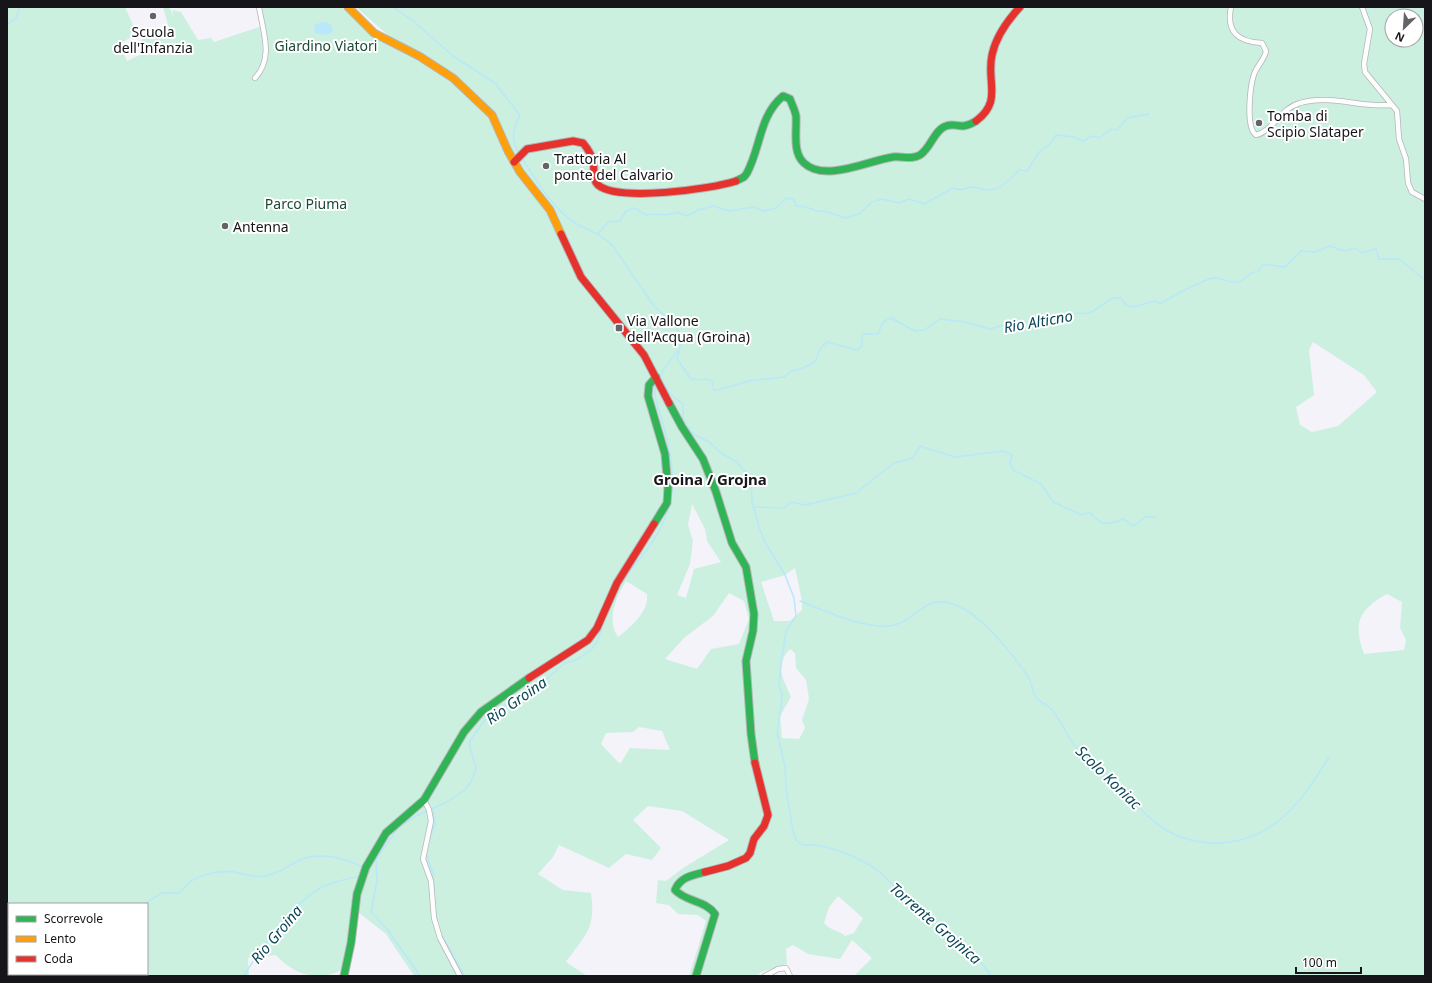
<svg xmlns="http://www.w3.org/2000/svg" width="1432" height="983" font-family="'Noto Sans',sans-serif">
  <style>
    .green { fill: #cbf0e0; fill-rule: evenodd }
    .water { fill: #b8e8f9 }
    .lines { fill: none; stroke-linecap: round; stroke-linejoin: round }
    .stream { stroke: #b8e8f9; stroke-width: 1.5 }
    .street-casing { stroke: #b5b5b9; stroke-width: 6 }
    .fast-casing { stroke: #b5b5b9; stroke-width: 9 }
    .slow-casing { stroke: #b5b5b9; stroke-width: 9 }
    .jam-casing { stroke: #b5b5b9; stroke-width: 9 }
    .street { stroke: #fdfdfe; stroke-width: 4.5 }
    .fast { stroke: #30b455; stroke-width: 7 }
    .slow { stroke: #ff9f0a; stroke-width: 7 }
    .jam { stroke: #e5322d; stroke-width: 7 }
    .poi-dot { fill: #636368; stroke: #fff; stroke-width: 1.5 }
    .labels { text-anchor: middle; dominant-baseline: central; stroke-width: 4; stroke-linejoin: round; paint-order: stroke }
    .poi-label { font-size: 14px; fill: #16161a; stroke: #fff; text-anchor: start }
    .park-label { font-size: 14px; fill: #1a4935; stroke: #fff }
    .water-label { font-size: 15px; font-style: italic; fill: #0b4857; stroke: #fff }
    .neighbourhood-label { font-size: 15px; font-weight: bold; fill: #16161a; stroke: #fff }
  </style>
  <rect width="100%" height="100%" fill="#f3f3f9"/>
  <path class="green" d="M7 7H125L137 34 119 44 127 61 146 52 141 40 169 28 163 7H169L174 17 172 10 181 12 198 40 211 38 214 42 262 26 266 61 268 51 260 7H344L376 38 405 50 356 7H1425V976H854L872 958 852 940 840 959 808 954 793 945 786 949 787 964 761 972 757 976H689L706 921 698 915 678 914 669 905 656 903 658 880 666 881 683 868 729 840 682 811 648 806 633 820 661 848 652 860 626 854 609 868 559 845 553 857 538 874 563 890 591 893C596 929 586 934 566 962L587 976H414L386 934 353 908 345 968C320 983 295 976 276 955L248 958 249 976H14V974H147V904H9V973H7ZM1392 16H1416V40H1392ZM1313 342 1364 375 1377 392 1338 426 1312 432 1300 425 1296 407 1314 395 1309 350ZM692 504 705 529 707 541 721 562 694 569 686 598 677 595 690 564 693 541 688 525ZM795 568 802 601V610L790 621H774L761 582 785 575ZM626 581 647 594C649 612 631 627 618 637 606 620 616 597 626 581ZM729 593 744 601 749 619 739 644 711 649 697 669 665 659 684 638 713 616ZM1387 594 1402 602 1400 628 1406 640 1404 650 1364 654C1353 624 1358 610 1387 594ZM790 649 795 653 796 668 806 680 809 699 802 720 805 728 799 739 782 738 780 716 791 697C783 678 774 666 790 649ZM639 727 662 731 670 750 630 748 620 764 601 744 606 733 633 732ZM838 896 863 918 854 933 845 936C838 929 830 931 824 923L829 907Z"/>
  <path class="water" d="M322 22H326L332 26 333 32 325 35 315 33 314 25Z"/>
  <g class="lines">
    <path class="stream" d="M393 7 412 20 453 56 495 83 520 115C513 129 510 140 519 153
      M7 25 16 18 20 7
      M522 158C536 180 552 208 575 223 587 230 602 234 612 245L654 306 676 326 683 341C677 358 664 362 660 378L670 394 683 404V420L693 434 709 442 721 453 737 462 751 479 752 502 760 530 766 544 785 575 794 598 796 616 786 631 781 665 779 685 782 694 781 708 777 732 785 767 786 789 793 831 796 840 803 845C826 843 866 859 883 875 894 885 901 897 913 906 942 928 971 945 991 976
      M597 235 608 222 620 221 626 211 634 208 646 215C657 212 666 218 677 212L687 216 698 210 713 206 729 211 754 207 764 211 776 208 787 198 794 199 796 206 806 207 817 211 828 212 845 218 859 214 872 202 882 199 899 203 909 199 924 204 953 188C963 191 962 189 972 187 977 186 982 190 987 190 1001 191 1011 178 1019 170L1027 171 1040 151 1049 145 1056 135 1074 137 1083 141 1092 136 1100 138 1111 129 1117 130 1127 118 1149 114
      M679 352 677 359 691 379 702 380 707 379 714 382 712 387 714 390H718L748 381 784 377 792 371 805 367 815 362 820 349 827 342 857 350 862 346V334H878L883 322 891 318 915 331 924 330 940 319 965 322 990 329 1017 321 1027 322 1061 314 1090 313 1113 298H1121L1126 305 1133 307 1155 301 1161 304C1166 299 1205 279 1213 278 1222 277 1229 284 1238 282 1246 280 1247 272 1259 271L1263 264 1285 267 1301 251 1315 252 1330 246 1344 251 1355 248 1362 253 1376 249 1379 259H1399L1425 280
      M753 507 784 508 791 502 805 505 856 493 894 463 913 458 920 446 955 457 1003 451 1012 455 1010 463 1013 470 1041 484 1053 502 1082 515 1089 512C1100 525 1107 526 1123 519L1134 526 1145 517H1155
      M624 578C670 525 683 497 664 428 661 413 652 398 656 383
      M800 601C825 611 861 628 888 626 920 624 922 585 966 610 986 622 1016 658 1029 678 1032 684 1032 691 1036 697 1040 703 1047 704 1052 710 1062 722 1068 738 1078 750 1081 754 1085 755 1089 758 1097 763 1104 771 1112 778 1129 795 1143 815 1163 828 1178 838 1198 843 1215 843 1273 843 1302 801 1329 757
      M429 841 435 825 433 808
      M426 853 433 873 435 907
      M376 860 377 881 371 912 387 929 420 976
      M367 872 398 828 416 816 445 803 466 789 473 778 476 767 470 748V741L484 721 516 697 543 682 565 663 578 659 591 650 598 640 605 617
      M144 904 162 893H179C183 890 186 885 190 882 201 874 221 870 234 872 245 874 253 878 265 876 278 874 286 867 298 861 319 851 344 858 363 867
      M440 932 465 976
      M7 948 9 947
      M244 976C260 949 290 907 317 890 330 882 347 879 361 876"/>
    <g class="street-casing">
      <path id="street" d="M1231 7C1226 32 1238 42 1262 43L1266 51C1265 58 1259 64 1256 70 1250 81 1245 127 1256 135 1272 132 1281 108 1300 103 1330 94 1361 108 1392 105
        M1362 7 1370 29 1364 64 1365 72 1397 111 1399 139 1406 159 1408 183 1412 192 1425 199
        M255 78C274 58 263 32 259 7
        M424 800 429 810 431 821 423 859 431 881 434 918 440 938 460 976
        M765 976 778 969 786 968 790 976"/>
    </g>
    <g class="fast-casing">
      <path id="fast" d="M736 181 744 177 747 173C761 147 759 116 783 96L790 99C792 105 795 110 796 116 797 131 792 152 804 163 825 183 870 160 893 157 902 156 912 160 920 155 931 148 934 130 946 126 957 122 960 131 976 121
        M669 403 682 427 703 459 716 492 732 543 746 567 754 614 753 631 746 661 751 734 755 763
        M654 524 667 503 668 488 665 454 648 396 649 385 656 377
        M344 976 351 943 357 894 366 867 386 833 424 800 464 732 481 712 529 678
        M696 976 715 914C705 900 686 902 675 890 680 877 693 875 705 872"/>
    </g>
    <g class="slow-casing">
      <path id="slow" d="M348 7 374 33 419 56 453 78 492 115 508 151 520 172 550 210 561 234"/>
    </g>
    <g class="jam-casing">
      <path id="jam" d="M976 121C1003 101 986 82 992 55 996 36 1007 21 1020 7
        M514 162 527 149 573 141 583 143C588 149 592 155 593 162 595 169 592 180 598 185 618 202 712 189 736 181
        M561 234 581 277 644 355 669 403
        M529 678 588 640 597 628 617 583 654 524
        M705 872 728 866 746 858 750 853 754 839 764 826 768 815 755 763"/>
    </g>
    <use href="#street" class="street"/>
    <use href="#fast" class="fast"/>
    <use href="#slow" class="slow"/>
    <use href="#jam" class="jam"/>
  </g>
  <g class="poi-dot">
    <circle cx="153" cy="16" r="4"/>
    <circle cx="1259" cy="123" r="4"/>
    <circle cx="546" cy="166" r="4"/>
    <circle cx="225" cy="226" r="4"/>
    <rect x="615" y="324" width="8" height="8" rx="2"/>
  </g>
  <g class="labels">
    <g class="poi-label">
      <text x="153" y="31" text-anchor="middle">Scuola<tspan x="153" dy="16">dell'Infanzia</tspan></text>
      <text x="1267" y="115">Tomba di<tspan x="1267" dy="16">Scipio Slataper</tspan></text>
      <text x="554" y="158">Trattoria Al<tspan x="554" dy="16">ponte del Calvario</tspan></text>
      <text x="233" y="226">Antenna</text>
      <text x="627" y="320">Via Vallone<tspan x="627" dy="16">dell'Acqua (Groina)</tspan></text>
    </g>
    <g class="park-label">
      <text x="326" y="45">Giardino Viatori</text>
      <text x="306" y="203">Parco Piuma</text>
    </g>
    <g class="water-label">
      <text transform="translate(1038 321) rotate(-10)">Rio Alticno</text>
      <text transform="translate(516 700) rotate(-35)">Rio Groina</text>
      <text transform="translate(1109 777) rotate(44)">Scolo Koniac</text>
      <text transform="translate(936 923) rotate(41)">Torrente Grojnica</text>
      <text transform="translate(276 934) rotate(-50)">Rio Groina</text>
    </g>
    <g class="neighbourhood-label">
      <text x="710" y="479">Groina / Grojna</text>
    </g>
  </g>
  <rect width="1432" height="983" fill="none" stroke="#16161a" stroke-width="16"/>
  <rect x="8" y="903" width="140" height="72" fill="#ffffff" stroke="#a2a2a3"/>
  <rect x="16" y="916" width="20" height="6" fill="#30b455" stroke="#a2a2a3"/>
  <text x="44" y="923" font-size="12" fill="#16161a">Scorrevole</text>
  <rect x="16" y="936" width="20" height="6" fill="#ff9f0a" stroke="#a2a2a3"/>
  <text x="44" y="943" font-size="12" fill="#16161a">Lento</text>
  <rect x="16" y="956" width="20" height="6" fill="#e5322d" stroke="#a2a2a3"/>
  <text x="44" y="963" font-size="12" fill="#16161a">Coda</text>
  <g transform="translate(1404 28) rotate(205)"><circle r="19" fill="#ffffff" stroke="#a2a2a3"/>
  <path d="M0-3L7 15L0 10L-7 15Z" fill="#636368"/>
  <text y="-6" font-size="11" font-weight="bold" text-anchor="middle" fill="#16161a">N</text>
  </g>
  <path d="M1296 967v6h65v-6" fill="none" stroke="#16161a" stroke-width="2"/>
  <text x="1302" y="967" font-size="12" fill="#16161a" stroke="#ffffff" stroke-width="3" paint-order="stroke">100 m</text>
</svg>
